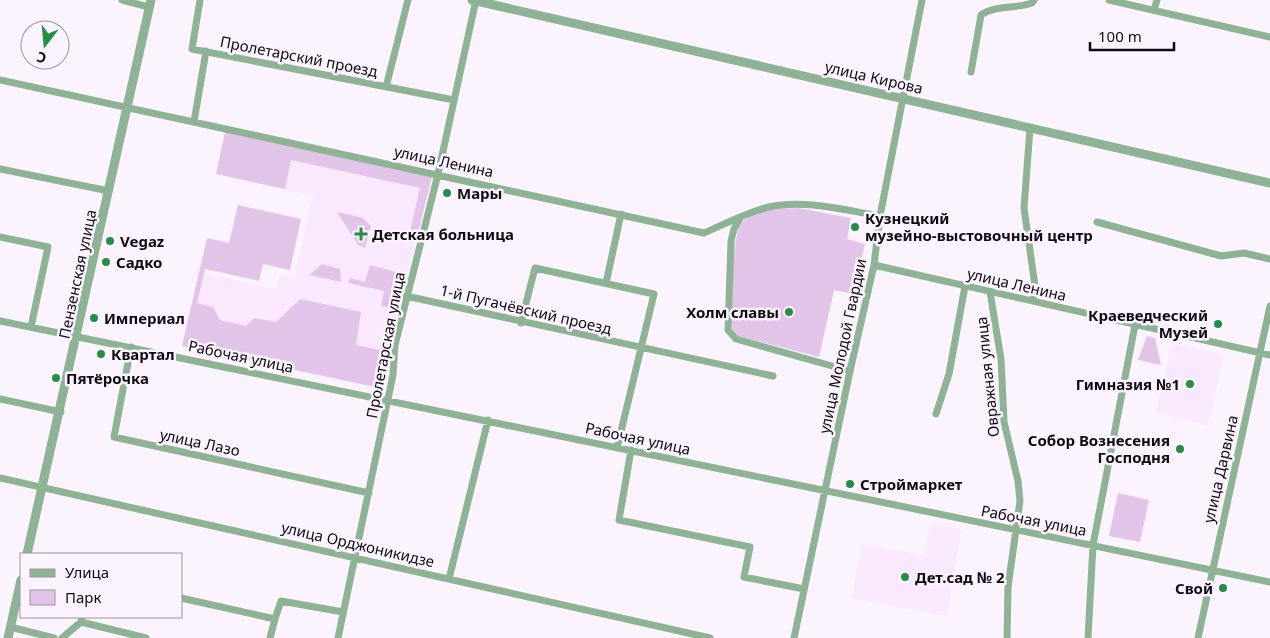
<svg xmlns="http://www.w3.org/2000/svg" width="1270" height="638" font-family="'Noto Sans',sans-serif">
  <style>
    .built { fill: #fae8fe }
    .green { fill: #e2c4e9 }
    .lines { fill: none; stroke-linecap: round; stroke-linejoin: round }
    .minor { stroke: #8eb294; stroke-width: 7 }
    .tertiary { stroke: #8eb294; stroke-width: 9 }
    .poi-dot { fill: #248e46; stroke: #fbf3fd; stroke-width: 2 }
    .labels { text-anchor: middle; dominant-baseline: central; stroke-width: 5; stroke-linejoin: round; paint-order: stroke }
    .street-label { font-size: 15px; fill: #0f0b10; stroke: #fbf3fd }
    .poi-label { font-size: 15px; font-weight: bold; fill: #0f0b10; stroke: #fbf3fd; text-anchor: start }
  </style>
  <rect width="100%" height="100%" fill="#fbf3fd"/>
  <path class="built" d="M225 132 432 177 380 388 182 346 199 272 276 290 280 275 294 278 313 196 216 174Z
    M1172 343 1224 355 1208 425 1156 413Z
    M930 523 961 530 947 616 852 598 862 544 924 555Z"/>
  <path class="green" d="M225 132 432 177 417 237 409 236 420 188 291 160 285 189 216 174Z
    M238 205 301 219 290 270 263 264 259 281 205 269 197 303 213 307 220 320 246 326 254 318 276 322 300 299 361 312 356 345 380 350 388 318 396 320 380 388 182 346 207 238 229 243Z
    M799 208 851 218 847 239 865 244 856 282 863 291V296L834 290 819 357 738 336 732 329C733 310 730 232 743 221 758 208 780 209 799 208Z
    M337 212 363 218 371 226 365 248 358 245Z
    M322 264 340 269 341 282 309 275Z
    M370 265 396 272 388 307 381 306 384 291 348 283 350 278 365 282Z
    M1147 336 1155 338 1161 365 1138 360Z
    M1118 493 1149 500 1140 542 1109 536Z"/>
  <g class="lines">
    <path class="minor" d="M122 0 149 7
      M200 0 192 49 454 100
      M1109 0 1270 37
      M1154 10 1157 0
      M971 72 981 15C994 5 1016 9 1032 3L1034 0
      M0 80 704 233C725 224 747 212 769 207 805 199 844 210 880 216
      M386 87 408 0
      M194 122 206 51
      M1030 128 1024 208 1035 286 1033 301
      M0 169 109 191
      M740 218 734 229 731 241 728 330 736 339 850 371
      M1097 222 1221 256 1244 253 1270 259
      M0 237 48 247 31 327
      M874 265 1270 355
      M606 283 621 214
      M990 292 1001 359 1004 422 1018 481 1020 501 1008 587 1007 638
      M406 296 773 376
      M0 321 1270 582
      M521 323 535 268 654 294 617 448
      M131 347 114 437 369 493
      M0 399 61 412
      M936 414 949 374 965 286
      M631 450 619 520 750 547 744 577 804 589
      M0 478 710 638
      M449 579 488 420
      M181 598 275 619 270 638
      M275 619 281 601 343 612
      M81 622 146 638
      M10 627 54 638
      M62 638 81 622 82 617
      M338 638 393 375 395 345 438 174 476 0
      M794 638 850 371 874 265 880 216 922 0
      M1088 638 1093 545 1135 325
      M1198 638 1270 306"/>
    <path class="tertiary" d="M472 0 1270 183
      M27 554 151 0
      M8 638 21 580"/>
  </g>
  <g class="poi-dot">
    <circle cx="447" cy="193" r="5"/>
    <circle cx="855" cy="227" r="5"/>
    <path d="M358.5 226.5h5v5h5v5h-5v5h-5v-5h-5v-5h5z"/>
    <circle cx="110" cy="241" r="5"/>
    <circle cx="106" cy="262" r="5"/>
    <circle cx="789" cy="312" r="5"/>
    <circle cx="94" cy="318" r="5"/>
    <circle cx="1218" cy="324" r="5"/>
    <circle cx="101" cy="354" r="5"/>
    <circle cx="56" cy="378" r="5"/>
    <circle cx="1190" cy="384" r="5"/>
    <circle cx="1180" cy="449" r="5"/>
    <circle cx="850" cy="484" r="5"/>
    <circle cx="905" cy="577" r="5"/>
    <circle cx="1223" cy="588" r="5"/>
  </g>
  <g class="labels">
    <g class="street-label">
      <text transform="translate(299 56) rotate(11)">Пролетарский проезд</text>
      <text transform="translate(874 77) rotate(13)">улица Кирова</text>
      <text transform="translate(444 161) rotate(12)">улица Ленина</text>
      <text transform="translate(77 274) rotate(-78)">Пензенская улица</text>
      <text transform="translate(1017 284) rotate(13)">улица Ленина</text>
      <text transform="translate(526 309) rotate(13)">1-й Пугачёвский проезд</text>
      <text transform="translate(385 345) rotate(-79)">Пролетарская улица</text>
      <text transform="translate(842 346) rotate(-78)">улица Молодой Гвардии</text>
      <text transform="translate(241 356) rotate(12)">Рабочая улица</text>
      <text transform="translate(987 377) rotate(-96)">Овражная улица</text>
      <text transform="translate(638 438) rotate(12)">Рабочая улица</text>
      <text transform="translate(200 442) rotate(12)">улица Лазо</text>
      <text transform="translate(1220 469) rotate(-77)">улица Дарвина</text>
      <text transform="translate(1034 520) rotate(11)">Рабочая улица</text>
      <text transform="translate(358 544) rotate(13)">улица Орджоникидзе</text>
    </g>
    <g class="poi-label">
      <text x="457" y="193">Мары</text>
      <text x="865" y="218">Кузнецкий<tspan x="865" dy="17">музейно-выстовочный центр</tspan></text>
      <text x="372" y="234">Детская больница</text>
      <text x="120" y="241">Vegaz</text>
      <text x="116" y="262">Садко</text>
      <text x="779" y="312" text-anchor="end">Холм славы</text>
      <text x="1208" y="315" text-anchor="end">Краеведческий<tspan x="1208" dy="17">Музей</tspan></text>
      <text x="104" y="318">Империал</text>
      <text x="111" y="354">Квартал</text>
      <text x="66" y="378">Пятёрочка</text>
      <text x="1180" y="384" text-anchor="end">Гимназия №1</text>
      <text x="1170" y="440" text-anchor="end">Собор Вознесения<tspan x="1170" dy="17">Господня</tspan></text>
      <text x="860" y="484">Строймаркет</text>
      <text x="915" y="577">Дет.сад № 2</text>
      <text x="1213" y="588" text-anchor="end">Свой</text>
    </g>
  </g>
  <rect x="20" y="553" width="162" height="65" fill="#fbf3fd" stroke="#9d969e"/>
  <rect x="30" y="569" width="25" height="8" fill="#8eb294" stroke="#9d969e"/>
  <text x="65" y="578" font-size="15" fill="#0f0b10">Улица</text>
  <rect x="30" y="590" width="25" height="15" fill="#e2c4e9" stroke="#9d969e"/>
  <text x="65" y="603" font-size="15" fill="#0f0b10">Парк</text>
  <g transform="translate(45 45) rotate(196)"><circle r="24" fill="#fbf3fd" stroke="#9d969e"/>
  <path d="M0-4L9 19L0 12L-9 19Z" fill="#248e46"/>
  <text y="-8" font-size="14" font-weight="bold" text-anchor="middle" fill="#0f0b10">С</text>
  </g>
  <path d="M1090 42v8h84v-8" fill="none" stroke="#0f0b10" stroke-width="2.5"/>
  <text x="1098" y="42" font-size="15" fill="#0f0b10" stroke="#fbf3fd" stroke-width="4" paint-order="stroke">100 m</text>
</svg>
